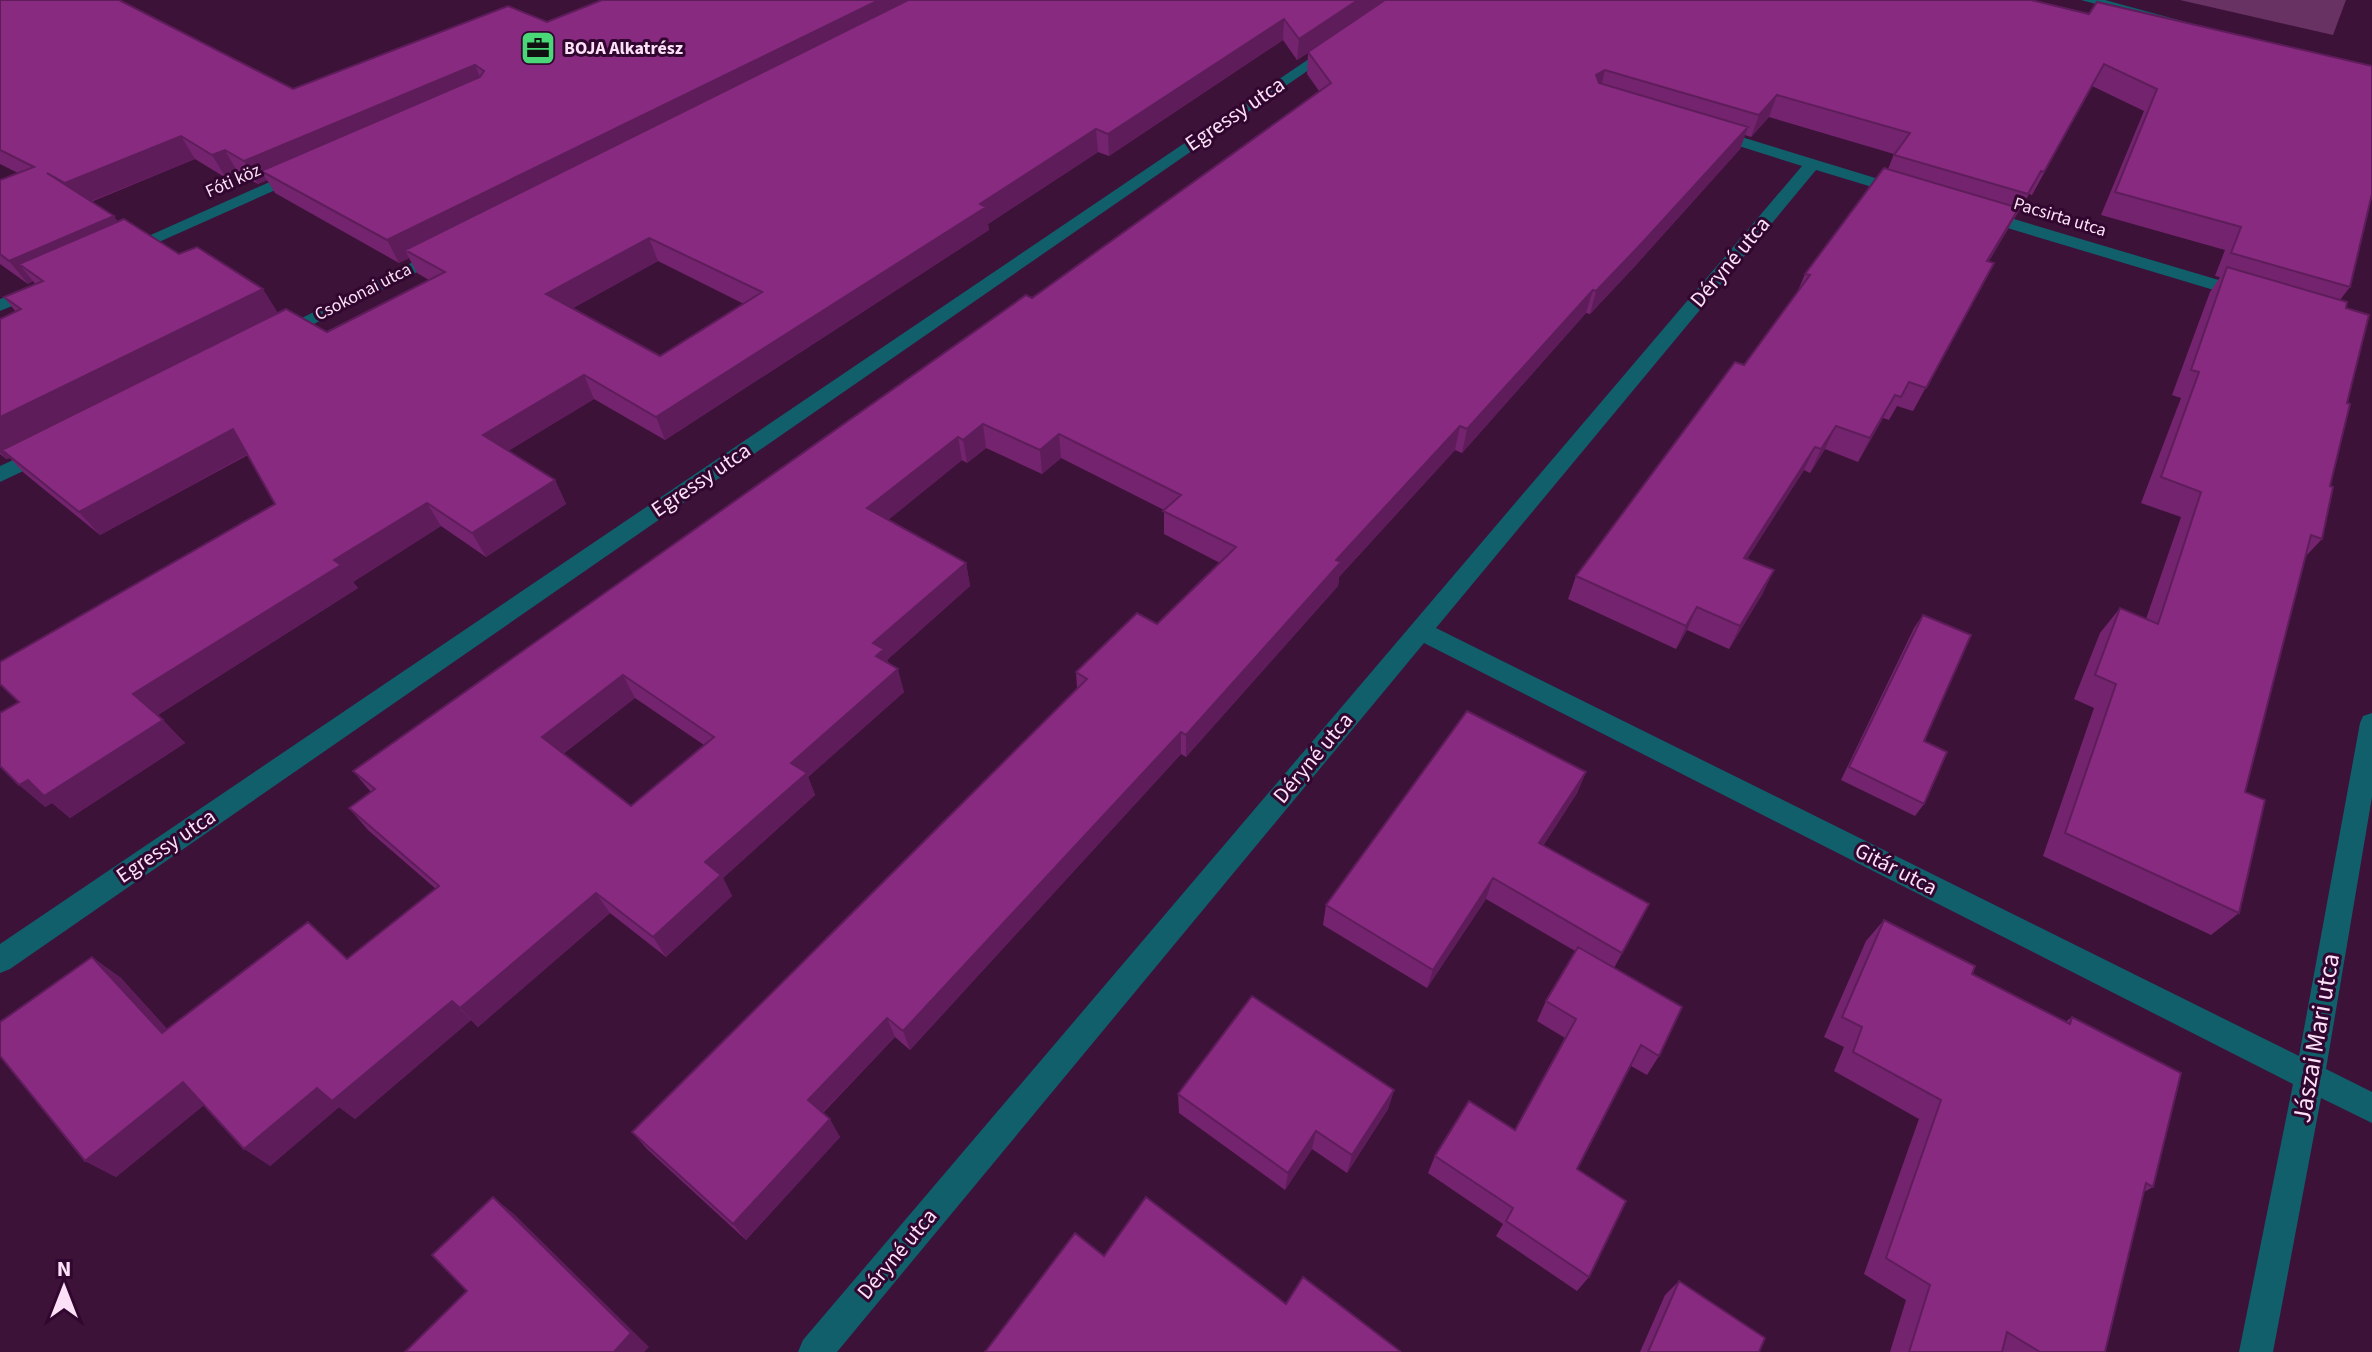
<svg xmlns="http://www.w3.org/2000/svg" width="2372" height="1352" font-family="'Source Sans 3',sans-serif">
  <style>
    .green { fill: #683263 }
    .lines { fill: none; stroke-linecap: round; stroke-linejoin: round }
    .street { fill: #105f6b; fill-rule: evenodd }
    .wall { fill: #74246e; fill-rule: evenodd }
    .shaded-wall { fill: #5e1d5a }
    .building { fill: #872a80; stroke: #5e1d5a; stroke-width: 2; fill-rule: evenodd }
    .labels { text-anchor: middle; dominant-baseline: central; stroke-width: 6; stroke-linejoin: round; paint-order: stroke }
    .far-poi-label { font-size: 18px; font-weight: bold; fill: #fce0f7; stroke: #31072f; text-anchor: start }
    .far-street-label { font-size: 18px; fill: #fce0f7; stroke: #31072f }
    .street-label { font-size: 22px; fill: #fce0f7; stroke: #31072f }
    .near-street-label { font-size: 26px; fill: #fce0f7; stroke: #31072f }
  </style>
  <rect width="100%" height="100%" fill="#3c1239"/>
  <path class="green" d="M2180 0H2346L2333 35Z"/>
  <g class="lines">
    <path class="street" d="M2081 0H2105L2182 21 2175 25Z
      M1334 42 1341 46 1339 49 10 969 0 973V944Z
      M1712 128 1908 188 1910 191 1902 196 1816 170 1436 628 2299 1056 2360 723 2363 716 2372 713V797L2326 1069 2372 1092V1123L2321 1098 2273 1352H2239L2293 1084 1424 643 837 1352H798L803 1340 1802 166 1707 136 1704 133Z
      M301 168 309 173 307 176 132 254H120L117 250Z
      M1980 209 2249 289 2252 293 2249 297H2237L1974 218 1972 214Z
      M443 247 449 248 452 252 449 256 286 338H272L270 334Z
      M38 284 47 289 44 293 0 311V299Z
      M46 445 56 452 53 457 0 482V466Z"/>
  </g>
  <path class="wall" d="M0 0 293 89 547 22 2089 14 2350 287 2340 300 2346 308 2347 403 2330 486 2322 539 2306 556 2245 792 2239 913 2211 935 2043 856 2094 708 2074 699 2100 633 2120 608 2146 619 2181 517 2141 503 2181 398 2172 395 2210 292 2220 277 2215 276 2225 250 2101 215 2144 111 2092 86 2032 195 2029 194 1989 261 1994 263 1913 411 1897 406 1889 420 1883 418 1858 462 1825 449 1810 473 1804 470 1747 559 1763 593 1729 649 1687 630 1676 649 1568 599 1576 576 1744 365 1797 293 1805 274 1888 169 1894 154 1769 117 1751 137 1745 135 1740 149 1635 266 1590 314 1586 313 1462 453 1455 450 1339 577 1338 586 1186 757 1181 754 910 1050 895 1037 823 1113 840 1137 746 1240 647 1149 632 1132 1077 688 1076 672 1157 624 1220 563 1164 534V510L1061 458 1042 474 986 448 967 463 962 460 888 520 966 563 970 586 887 660 904 692 808 777 815 795 723 878 732 896 666 957 610 913 478 1027 471 1020 355 1119 339 1107 270 1166 204 1105 116 1177 85 1161 120 977 167 1029 347 959 436 889 368 830 349 808 371 792 353 771 1032 298 1319 91 1307 74 1308 53 1297 60 1283 40 1109 156 1098 152 988 224 989 230 665 440 594 399 508 451 555 480 566 504 486 557 441 526 353 582 358 588 158 715 185 743 70 818 52 803 45 807 19 702 275 504 248 455 100 535 24 473 10 458 6 459 0 454V319L16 312 4 297 35 284 33 281 28 284 0 264V180L18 173 0 164ZM195 159 226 178 238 173 258 184 267 180 275 193 399 263 409 258 417 273 429 280 327 332 278 313 179 254 117 222 91 202ZM658 261 744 304 660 356 573 308ZM635 698 704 745 631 806 563 754Z
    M1923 615 1924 804 1915 816 1841 780 1914 628Z
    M1586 772 1577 793 1543 846 1649 904 1614 968 1659 1056 1647 1075 1631 1066 1577 1169 1589 1277 1577 1291 1496 1236 1503 1224 1428 1173 1435 1156 1515 1130 1565 1038 1537 1021 1546 1001 1575 951 1486 899 1427 988 1323 925 1326 905Z
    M1884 920 1972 974 2065 1022 2072 1017 2153 1187 2144 1192 2105 1352H1890L1906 1300 1864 1274 1919 1119 1834 1071 1844 1047 1824 1037 1866 941Z
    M1394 1090 1388 1109 1347 1173 1312 1149 1285 1190 1179 1113 1178 1094Z
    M1679 1281 1759 1352H1640L1665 1295Z"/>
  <path class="shaded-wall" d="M879 0H924L405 250 409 258 399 263 387 240Z
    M1358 0H1387L1297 60 1299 39Z
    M1284 19 1283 40 1109 156 1108 134Z
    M475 65 484 86 261 171 267 180 258 184 244 161Z
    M1605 70 1600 92 1596 75Z
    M1777 95 1769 117 1751 137 1759 115Z
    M1748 127 1740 149 1635 266 1590 314 1596 291Z
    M1096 129 1098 152 988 224 989 230 665 440 656 417 980 204Z
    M181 136 195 159 81 205 65 183Z
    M225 150 238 173 226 178 212 155Z
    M2019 208 2007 230 1975 284 1987 261Z
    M114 216 130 239 19 264 33 281 28 284 9 261Z
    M649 238 658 261 557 317 546 294Z
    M263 289 283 321 2 450 10 458 6 459 0 452V417Z
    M1593 290 1586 313 1462 453 1467 429Z
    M584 375 594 399 495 459 483 435Z
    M1895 395 1883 418 1858 462 1870 438Z
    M983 424 986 448 967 463 963 440Z
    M1460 426 1455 450 1339 577 1338 586 1186 757V735L1336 560Z
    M1836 426 1825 449 1810 473 1821 449Z
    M233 429 250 453 100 535 79 512Z
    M1059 434 1061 458 1042 474 1040 450Z
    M958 437 962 460 873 532 867 508Z
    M1815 447 1804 470 1733 581 1744 558Z
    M555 480 566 504 486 557 472 533Z
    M427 503 441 526 353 582 358 588 156 716 133 694 334 560Z
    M966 563 970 586 887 660 890 672 876 656 873 643Z
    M1774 570 1763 593 1729 649 1740 626Z
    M1697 607 1687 630 1676 649 1686 626Z
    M898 669 904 692 808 777 815 795 723 878 732 896 666 957 653 937 705 862 791 763Z
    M623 675 635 698 556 759 542 737Z
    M163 720 185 743 70 818 52 803 45 807 19 785 28 780Z
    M1181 732V754L910 1050 903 1031Z
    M1586 772 1577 793 1531 864 1539 843Z
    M1493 878 1486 899 1427 988 1433 970Z
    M596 893 610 913 478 1027 460 1008Z
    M92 957 120 977 188 1052 162 1033Z
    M452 1001 471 1020 355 1119 339 1107 270 1166 244 1149 317 1088Z
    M887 1018 895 1037 818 1117 808 1100Z
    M183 1082 210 1100 116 1177 85 1161Z
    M1394 1090 1388 1109 1347 1173 1352 1155Z
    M830 1119 840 1137 746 1240 733 1224Z
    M1316 1131 1312 1149 1285 1190 1288 1173Z
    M493 1197 514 1214 649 1347 644 1352H614Z"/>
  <path class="building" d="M0 0H119L293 89 508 6 547 22 602 0H879L387 240 261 171 480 77 484 71 475 65 244 161 225 150 212 155 181 136 65 183 47 173 114 216 9 261 0 254V180L34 167 0 150Z
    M908 0H1358L1299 39 1284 19 1108 134 1096 129 980 204 986 207 656 417 584 375 483 435 555 480 472 533 427 503 334 560 341 565 133 694 163 720 44 796 28 780 19 785 0 766V713L19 702 0 684V662L275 504 233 429 79 512 2 450 286 309 327 332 445 272 405 250ZM649 238 762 292 660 356 546 294Z
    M1385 0H2031L2089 14 2097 2 2372 66V194L2350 287 2231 253 2241 227 2115 192 2157 89 2104 64 2044 172 2041 171 2028 194 1894 155 1910 133 1777 95 1759 115 1605 70 1596 75 1599 83 1748 127 1642 243 1596 291 1593 290 1467 429 1460 426 1336 560 1341 562 1186 735 1181 732 903 1031 887 1018 808 1100 830 1119 733 1224 632 1132 1087 679 1076 672 1137 613 1157 624 1236 547 1163 511 1181 495 1059 434 1040 450 983 424 963 440 958 437 867 508 966 563 873 643 884 649 876 656 898 669 791 763 807 773 705 862 721 875 653 937 596 893 460 1008 452 1001 332 1101 317 1088 244 1149 183 1082 85 1161 0 1056V1022L92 957 162 1033 308 922 347 959 439 886 349 808 375 789 353 771 1026 295 1032 298 1331 83 1308 52ZM623 675 714 737 631 806 542 737Z
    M1884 168 2019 208 1987 261 1994 263 1926 388 1909 382 1901 397 1895 395 1870 438 1836 426 1821 449 1815 447 1744 558 1774 570 1740 626 1697 607 1686 626 1576 576 1735 362 1744 365 1810 275 1805 274Z
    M124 219 179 254 197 247 263 289 0 417V319L21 309 4 297 43 281 19 264Z
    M2227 267 2347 302 2346 308 2369 315 2347 403 2350 404 2330 486 2333 487 2322 539 2311 535 2245 792 2265 800 2239 913 2065 833 2116 684 2095 675 2120 608 2158 624 2201 492 2161 477 2199 372 2191 370Z
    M1923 615 1971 635 1924 741 1947 752 1924 804 1849 767Z
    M1467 711 1586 772 1539 843 1649 904 1622 953 1493 878 1433 970 1326 905Z
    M1884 920 1975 966 1972 974 2070 1024 2072 1017 2181 1073 2153 1187 2146 1183 2105 1352H2040L2007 1332 2002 1352H1909L1930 1285 1886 1258 1941 1100 1853 1052 1862 1027 1842 1017Z
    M1578 947 1682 1007 1659 1056 1641 1045 1577 1169 1626 1201 1589 1277 1506 1221 1513 1208 1435 1156 1469 1101 1515 1130 1576 1019 1546 1001Z
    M1252 996 1394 1090 1352 1155 1316 1131 1288 1173 1178 1094Z
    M493 1197 631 1333 614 1352H405L467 1291 432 1255Z
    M1146 1197 1286 1304 1303 1277 1400 1351V1352H985L1075 1233 1104 1256Z
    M1679 1281 1765 1338 1759 1352H1648Z"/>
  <defs>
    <g id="office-square" transform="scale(1.8)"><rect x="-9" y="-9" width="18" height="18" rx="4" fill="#49d778" stroke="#31072f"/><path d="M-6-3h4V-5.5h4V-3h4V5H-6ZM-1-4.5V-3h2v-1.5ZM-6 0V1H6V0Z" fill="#111"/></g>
  </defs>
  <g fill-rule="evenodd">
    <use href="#office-square" x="538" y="48"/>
  </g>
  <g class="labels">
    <g class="far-poi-label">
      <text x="564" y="48">BOJA Alkatrész</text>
    </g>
    <g class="far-street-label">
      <text transform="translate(233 181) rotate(-24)">Fóti köz</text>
      <text transform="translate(2060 217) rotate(17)">Pacsirta utca</text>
      <text transform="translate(363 292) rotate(-27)">Csokonai utca</text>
    </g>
    <g class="street-label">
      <text transform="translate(1235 114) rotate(-34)">Egressy utca</text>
      <text transform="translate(1730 262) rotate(-50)">Déryné utca</text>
      <text transform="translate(701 480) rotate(-34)">Egressy utca</text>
      <text transform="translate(1313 758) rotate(-50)">Déryné utca</text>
      <text transform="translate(166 846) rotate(-34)">Egressy utca</text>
      <text transform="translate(1896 869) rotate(27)">Gitár utca</text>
      <text transform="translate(897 1254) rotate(-50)">Déryné utca</text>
    </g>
    <g class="near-street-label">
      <text transform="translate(2316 1038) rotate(-80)">Jászai Mari utca</text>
    </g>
  </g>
  <g transform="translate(64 1288)" stroke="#31072f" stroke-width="6" paint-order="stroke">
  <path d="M0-6L14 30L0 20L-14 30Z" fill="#fce0f7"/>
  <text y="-12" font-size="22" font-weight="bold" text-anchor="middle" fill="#fce0f7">N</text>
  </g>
</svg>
